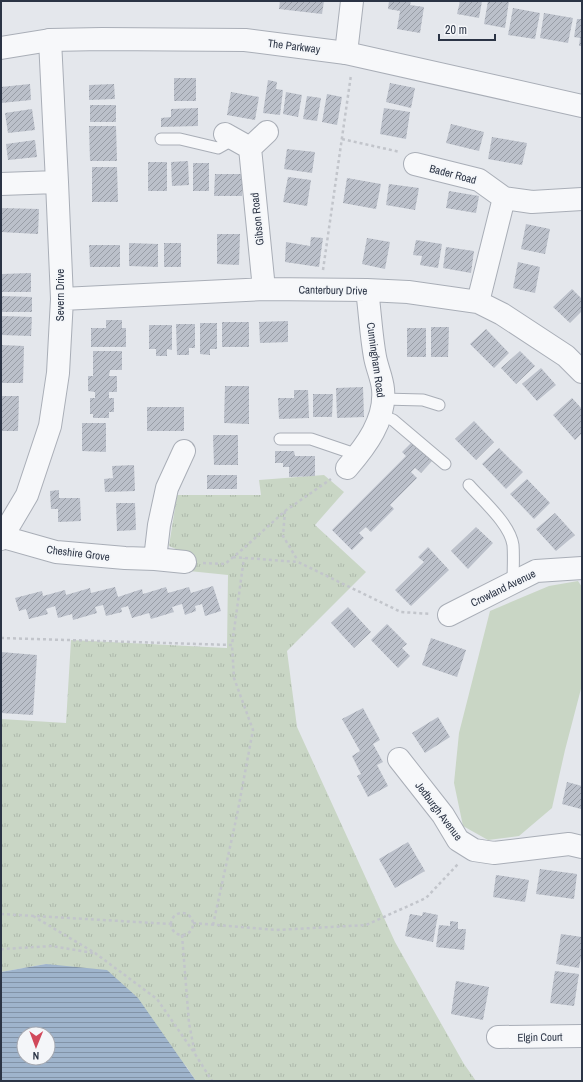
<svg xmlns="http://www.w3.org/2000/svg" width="583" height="1082" font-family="'Archivo Narrow',sans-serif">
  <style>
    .green { fill: #c9d6c5 }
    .park { fill: url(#park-tufts) }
    .water { fill: url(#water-rules); fill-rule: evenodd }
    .building { fill: url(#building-hatch) }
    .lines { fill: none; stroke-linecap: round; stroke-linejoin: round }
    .service-casing { stroke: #a9aeb7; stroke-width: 13 }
    .minor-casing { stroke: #a9aeb7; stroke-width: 24 }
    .tertiary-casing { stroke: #a9aeb7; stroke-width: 24 }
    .path { stroke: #c2c5cb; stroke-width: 2.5; stroke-dasharray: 3 3; stroke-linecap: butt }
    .service { stroke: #f7f8fa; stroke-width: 11 }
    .minor { stroke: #f7f8fa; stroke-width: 22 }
    .tertiary { stroke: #f7f8fa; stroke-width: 22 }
    .labels { text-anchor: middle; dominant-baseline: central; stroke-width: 3.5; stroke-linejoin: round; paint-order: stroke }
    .street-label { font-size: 11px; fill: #2b3445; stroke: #f4f6f9 }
  </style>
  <defs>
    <pattern id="park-tufts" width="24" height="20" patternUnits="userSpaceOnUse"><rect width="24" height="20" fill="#c9d6c5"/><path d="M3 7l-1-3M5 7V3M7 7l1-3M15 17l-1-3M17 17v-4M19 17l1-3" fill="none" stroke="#adb8ab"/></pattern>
    <pattern id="water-rules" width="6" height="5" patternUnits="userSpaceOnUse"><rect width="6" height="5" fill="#9fb4cc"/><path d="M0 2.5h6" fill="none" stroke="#8293a7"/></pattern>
    <pattern id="building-hatch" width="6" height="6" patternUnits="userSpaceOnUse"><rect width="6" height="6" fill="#bbc0ca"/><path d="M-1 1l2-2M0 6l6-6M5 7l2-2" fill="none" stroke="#989da6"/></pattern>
  </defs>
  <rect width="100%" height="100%" fill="#e4e7ec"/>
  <path class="green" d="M578 581 582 587V685L565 750 552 808 519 836 488 840 463 826 454 783 459 733 490 611 549 586Z"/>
  <path class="park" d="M324 475 344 492 315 525 366 572 287 651 297 727 395 942 464 1064 476 1081H196L186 1066 46 964 1 972V719L66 723 71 640 227 648 228 575 189 571 194 557 169 546 177 495H261L259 480Z"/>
  <path class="water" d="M46 964 107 970 138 998 196 1081H1V972ZM24 1034H48V1058H24Z"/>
  <path class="building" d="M280 1H324L322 14 279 9Z
    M389 1H411L410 5 424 7 420 33 397 29 400 11 388 9Z
    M460 1H482L479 18 457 14Z
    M488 1 495 2V1H509L505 28 484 24Z
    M513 8 540 13 535 39 508 35Z
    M544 13 573 18 568 43 540 38Z
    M577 19H582V46H579L580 38 574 37Z
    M174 78H196V101H174Z
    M268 80 277 82 276 89 283 90 280 115 263 113Z
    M390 83 415 88 411 108 386 102Z
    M30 84 31 100 1 103V87Z
    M114 84 115 99 89 100V85Z
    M231 92 259 97 255 120 227 115Z
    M286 92 302 95 298 117 283 114Z
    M327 94 342 97 337 125 322 122Z
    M307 96 321 98 317 121 303 119Z
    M90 105H116V122H90Z
    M198 108V126L161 127V118L171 117V109Z
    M384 108 410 112 406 139 380 134Z
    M32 109 35 130 8 133 5 113Z
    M451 124 484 132 479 151 446 143Z
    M89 126H116L117 161H90Z
    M492 137 527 143 522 165 488 159Z
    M35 140 37 157 8 160 6 144Z
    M287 149 315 152 312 173 284 169Z
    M188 161 189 185 172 186 171 162Z
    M148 162H167V191H148Z
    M193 163H209V191H193Z
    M92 167H117L118 202H92Z
    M215 174H242V196H214Z
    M288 177 311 180 307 206 283 202Z
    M347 178 381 184 376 209 343 203Z
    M389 184 419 188 415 210 386 205Z
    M449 191 479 196 476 213 446 208Z
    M1 208 39 209 38 234 1 232Z
    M526 224 550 229 545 254 521 249Z
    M217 234H240L239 265 217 264Z
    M311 237 323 238 319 267 285 262 286 242 310 246Z
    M367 238 390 242 385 269 362 264Z
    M416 240 442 244 438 268 420 265 422 256 413 255Z
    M129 243 158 244V267L129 266Z
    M164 243H181V267H164Z
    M89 245H120V267H90Z
    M446 247 474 251 471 273 443 268Z
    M518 262 540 267 535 293 513 288Z
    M31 273V292H2V274Z
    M572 289 582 299V311L570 323 553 307Z
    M1 296 32 297V312H1Z
    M2 316 32 317 31 336 1 335Z
    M106 320H122V328H126V347H91V328H106Z
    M288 321V342L260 343 259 322Z
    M222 322H249V347H222Z
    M200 323H217V349H210V355L200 354Z
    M176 324H195V348H189V355H177Z
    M149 325H172V350L167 349V356H156V349H149Z
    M431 327H449L448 357H431Z
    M407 328H426V357H407Z
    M486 329 509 353 494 368 470 344Z
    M1 345 24 346 23 383H1Z
    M93 351H122V370H110L109 376H117V392H109V398H114V412H109V418H93V414H90V398H95V392L88 391V376H93Z
    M520 351 535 366 516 384 501 368Z
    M541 368 556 385 537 401 522 384Z
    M225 386H249V424L224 423Z
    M363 387 364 417 337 418 336 388Z
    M294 390H308L309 418 279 419 278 398H294Z
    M313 394H333L332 417H313Z
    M1 396H19L18 431H1Z
    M572 398 582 409V433L575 440 553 415Z
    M147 407H184V431H147Z
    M474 421 494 442 476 460 455 439Z
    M82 423H106V452L82 451Z
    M213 435H238V465H214Z
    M412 442 432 461 421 473 415 468 411 472 417 478 390 505 394 509 371 532 366 527 359 533 364 538 352 550 332 530 406 456 402 452Z
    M499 448 523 472 506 489 482 464Z
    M275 451H294L295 456H315V476L289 477V467H283V463H275Z
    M134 465 135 491 105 492 104 479 113 478 112 466Z
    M207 475H237V489H207Z
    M527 479 550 503 534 519 510 494Z
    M59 490V498H80L81 521 58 522V509H51L50 491Z
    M116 503H135L136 530 117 531Z
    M555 513 575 535 556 551 536 529Z
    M476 527 493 543 468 569 451 551Z
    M428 547 449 570 411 606 395 590 424 562 418 557Z
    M213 586 221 611 205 616 202 604 195 606 196 611 185 615 182 604 172 607 174 612 151 619 149 613 132 618 128 606 121 608 122 612 106 616 103 605 95 607 97 613 73 620 72 614 58 618 55 606 46 609 48 614 29 619 26 609 19 611 15 598 42 591 43 596 65 590 66 595 90 588 91 593 115 587 118 597 142 589 143 594 166 587 168 593 189 587 191 593Z
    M348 607 371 632 354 648 331 623Z
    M387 624 407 644 402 648 410 656 398 668 371 640Z
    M431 638 466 650 457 677 422 665Z
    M1 652 37 655 33 715 1 713Z
    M363 708 380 740 373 744 383 762 377 765 388 786 368 797 357 776 361 774 352 756 360 751 342 719Z
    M438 717 450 737 425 753 412 733Z
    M567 782 582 786 581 809 562 804Z
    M408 842 425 871 395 888 379 859Z
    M540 869 577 874 574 899 536 894Z
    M496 875 529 880 525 902 493 897Z
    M423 912 438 915 433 942 405 936 410 914 422 916Z
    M450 921 458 922V929H466L464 950 436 947 439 925 450 926Z
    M561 934 582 937V951L579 968 556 964Z
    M555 971 579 974 574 1006 550 1003Z
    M456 981 489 987 483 1020 451 1014Z"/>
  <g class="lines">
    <g class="service-casing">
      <path id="service" d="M161 139H180L218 148 234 139
        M383 399 423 400 439 405
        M380 415 393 420 445 464
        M280 439H311L358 455
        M469 485C483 501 510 524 513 545 514 557 513 570 513 583"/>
    </g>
    <g class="minor-casing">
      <path id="minor" d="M346 53 352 1
        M225 134 250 148 267 132
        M250 148 264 289
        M415 164 479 180 504 198 532 202 582 199
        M1 184 57 182
        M62 299 264 289 367 290 408 292 478 302 502 314 566 356 582 372
        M478 302 504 198
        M347 468C366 446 386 420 383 389 382 378 377 368 375 357 371 335 370 312 367 290
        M3 537 56 552 125 558 155 559 185 562
        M1 539 27 495 50 426 58 373 62 299 57 182 50 40
        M155 559 159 525 167 488 184 451
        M449 615 536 571 582 568
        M399 759 443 815 458 840 474 850 494 853 569 844 582 847
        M498 1037 582 1036"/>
    </g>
    <g class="tertiary-casing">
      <path id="tertiary" d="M1 48 50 40 102 39 245 40 346 53 582 106"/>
    </g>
    <path class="path" d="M342 139 400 152
      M323 270 351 75
      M285 511 283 536 298 561
      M233 557 298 562 401 612 431 614
      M203 563 225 564 244 548 285 511 331 479
      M1 638 232 645 244 558
      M171 924a11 11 0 1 1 22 0a11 11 0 1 1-22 0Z
      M1 914 171 924
      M33 916 95 953 157 999 195 1054
      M193 923 276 930 366 925 426 898 459 863
      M213 925 237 815 253 730 234 678 232 645
      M182 935 189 1023 195 1054 212 1081
      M1 950 3 949 52 946 93 953"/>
    <use href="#service" class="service"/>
    <use href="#minor" class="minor"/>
    <use href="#tertiary" class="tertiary"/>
  </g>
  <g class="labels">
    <g class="street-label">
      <text transform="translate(294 46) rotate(7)">The Parkway</text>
      <text transform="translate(453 174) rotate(15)">Bader Road</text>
      <text transform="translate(257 219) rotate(-96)">Gibson Road</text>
      <text transform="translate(333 290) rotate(1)">Canterbury Drive</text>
      <text transform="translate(60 295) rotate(-90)">Severn Drive</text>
      <text transform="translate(376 360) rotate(82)">Cunningham Road</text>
      <text transform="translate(78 553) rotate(7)">Cheshire Grove</text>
      <text transform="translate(503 588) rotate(-26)">Crowland Avenue</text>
      <text transform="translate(439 811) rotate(53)">Jedburgh Avenue</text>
      <text transform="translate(540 1037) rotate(-1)">Elgin Court</text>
    </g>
  </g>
  <rect width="583" height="1082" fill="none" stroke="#2b3445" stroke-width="4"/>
  <g transform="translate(36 1046) rotate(181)"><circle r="19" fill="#f4f6f9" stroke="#a4a8b1"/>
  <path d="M0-3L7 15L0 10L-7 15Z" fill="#d1495b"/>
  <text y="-6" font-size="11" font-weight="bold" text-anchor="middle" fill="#2b3445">N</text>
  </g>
  <path d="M439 34v6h56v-6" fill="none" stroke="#2b3445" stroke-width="2"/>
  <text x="445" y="34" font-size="12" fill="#2b3445" stroke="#f4f6f9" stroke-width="3" paint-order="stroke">20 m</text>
</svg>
